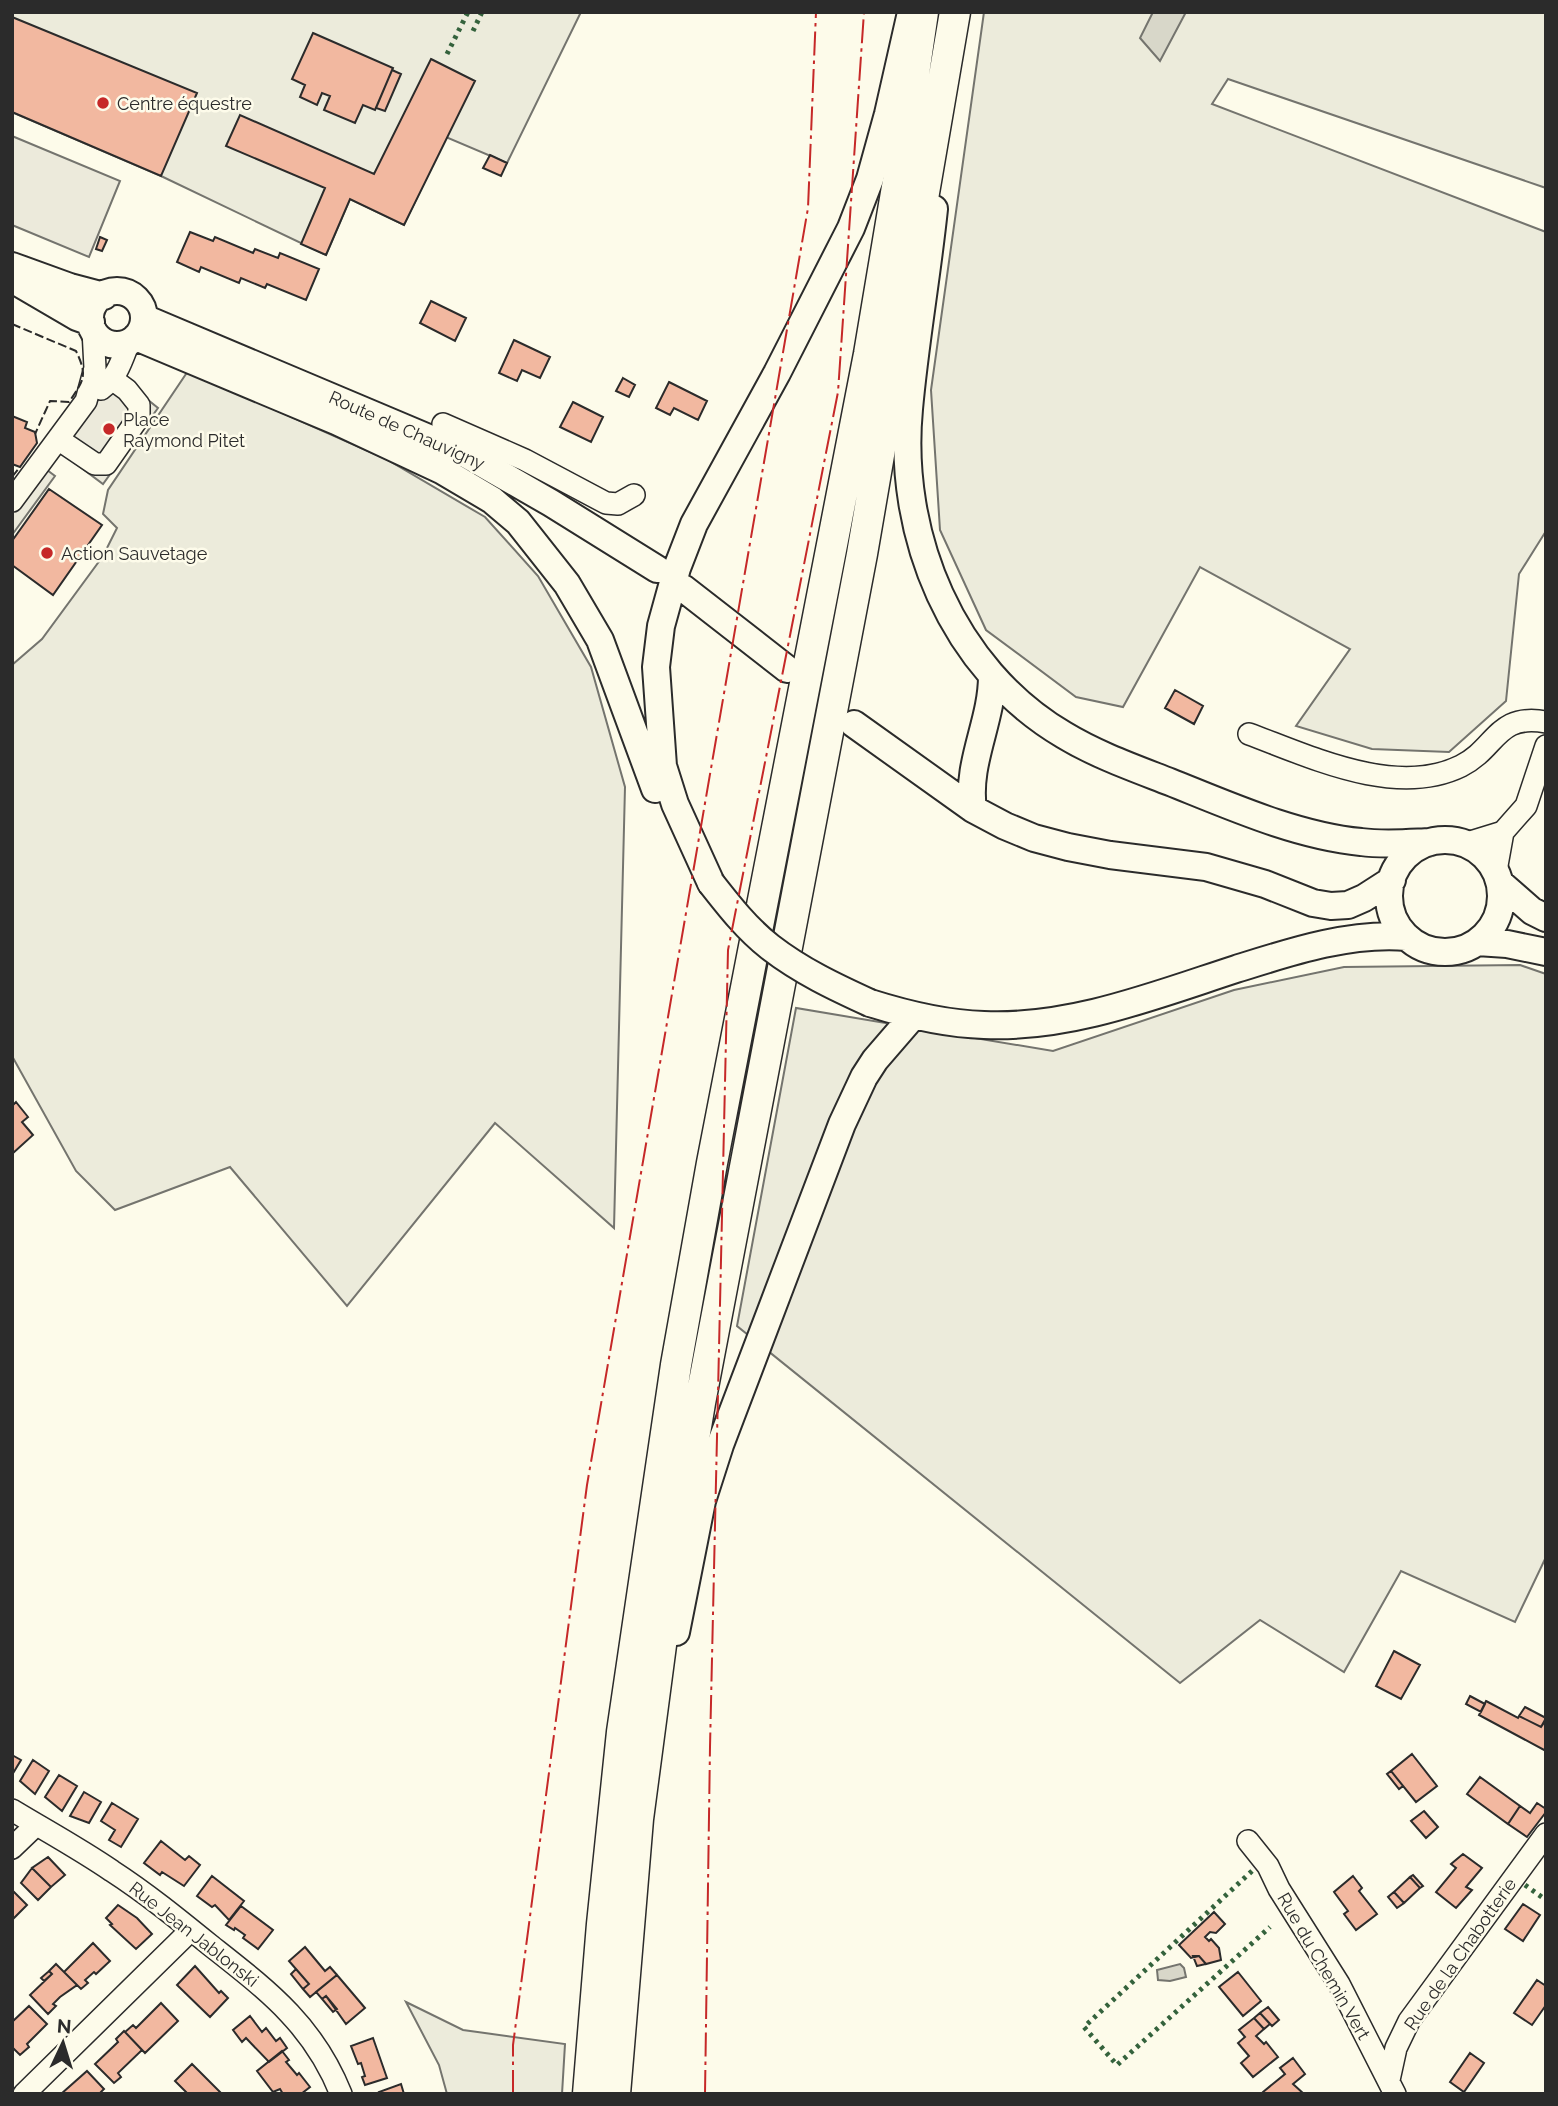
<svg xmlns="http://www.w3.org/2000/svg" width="1558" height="2106" font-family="Raleway,sans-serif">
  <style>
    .green { fill: #ecebdb; stroke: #74746e; stroke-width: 2 }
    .parking { fill: #eceadb; stroke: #74746e; stroke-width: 2 }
    .water { fill: #d8d7c9; stroke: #74746e; stroke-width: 2 }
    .building { fill: #f2b8a0; stroke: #2b2b2b; stroke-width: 2 }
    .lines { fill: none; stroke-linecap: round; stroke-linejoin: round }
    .minor-casing { stroke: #2b2b2b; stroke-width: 24 }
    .major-casing { stroke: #2b2b2b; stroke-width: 30 }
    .highway-casing { stroke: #2b2b2b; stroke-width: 33 }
    .minor { stroke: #fdfbea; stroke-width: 21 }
    .major { stroke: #fdfbea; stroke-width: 26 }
    .highway { stroke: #fdfbea; stroke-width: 30 }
    .major-bridge-casing { stroke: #2b2b2b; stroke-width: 30; stroke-linecap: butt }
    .major-bridge { stroke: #fdfbea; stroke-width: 26 }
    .hedge { stroke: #34623c; stroke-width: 5; stroke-dasharray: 3.5 5; stroke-linecap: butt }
    .fence { stroke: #2b2b2b; stroke-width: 2; stroke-dasharray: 9 3.5; stroke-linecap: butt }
    .power { stroke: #c62828; stroke-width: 2; stroke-dasharray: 24 5 3.5 5; stroke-linecap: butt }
    .poi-dot { fill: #c62828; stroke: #fdfbea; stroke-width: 2.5 }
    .labels { text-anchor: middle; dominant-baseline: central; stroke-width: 5; stroke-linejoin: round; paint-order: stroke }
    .poi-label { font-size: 18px; fill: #2b2b2b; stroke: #fdfbea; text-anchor: start }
    .street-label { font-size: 18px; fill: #2b2b2b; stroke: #fdfbea }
  </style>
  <rect width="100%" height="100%" fill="#fdfbea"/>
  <path class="green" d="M12 12H581L507 163 446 137 404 225 350 199 326 255 161 176 12 112Z
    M984 12H1546V188L1228 79 1212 104 1546 232V531L1519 574 1506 701 1449 752 1372 749 1296 726 1350 649 1200 567 1123 707 1076 697 986 630 940 530 931 390Z
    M188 371 386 459 485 517 538 576 591 667 625 787 614 1228 495 1123 347 1306 230 1167 115 1210 76 1171 12 1056V665L42 639 103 556 117 528 103 514 108 490Z
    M1520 965 1546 974V1557L1515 1622 1401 1571 1344 1672 1260 1620 1180 1683 737 1326 796 1008 1053 1051 1234 990 1344 967Z
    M406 2002 463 2030 565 2044 562 2094H447L439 2065Z"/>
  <path class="parking" d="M12 136 120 181 89 257 12 225Z
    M117 375 158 408 103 484 59 451Z
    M39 464 55 476 12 535V500Z"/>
  <path class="water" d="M1153 12H1186L1160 61 1140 38Z
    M1180 1964 1184 1968 1186 1977 1170 1981 1158 1980 1157 1970Z"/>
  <path class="building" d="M12 17 197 93 161 176 12 112Z
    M313 33 393 68 375 110 363 105 355 123 324 110 330 96 322 93 317 105 300 97 305 85 292 79Z
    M431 59 475 81 404 225 350 199 326 255 301 244 325 188 226 146 240 115 374 174Z
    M392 70 401 74 385 111 376 108Z
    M490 155 507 163 501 176 483 168Z
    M190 232 213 241 215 237 253 253 255 249 278 258 280 253 319 269 306 300 267 284 265 288 241 278 239 283 201 267 199 272 177 262Z
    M100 237 107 240 102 251 96 249Z
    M431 301 466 318 455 341 420 323Z
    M514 340 550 357 540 378 522 370 517 381 499 373Z
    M623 378 635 385 629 397 616 391Z
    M669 382 707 401 698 420 674 408 670 415 656 408Z
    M573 402 603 417 591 442 560 427Z
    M12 416 27 422 25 428 35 432 37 443 20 467 12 464Z
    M49 489 102 525 53 595 12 565V541Z
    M1175 690 1203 706 1194 724 1165 708Z
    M16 1102 28 1117 22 1122 33 1135 12 1154V1106Z
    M1394 1651 1420 1665 1401 1699 1376 1686Z
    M1470 1696 1485 1704 1481 1712 1466 1704Z
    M1486 1701 1518 1718 1519 1716 1541 1727 1546 1720V1751L1479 1715Z
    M1525 1707 1546 1718 1541 1727 1519 1716Z
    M1412 1754 1437 1786 1416 1802 1391 1771Z
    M12 1755 21 1760 12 1775Z
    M33 1760 49 1771 35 1794 20 1781Z
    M1391 1771 1403 1786 1399 1789 1387 1774Z
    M59 1775 77 1786 62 1811 45 1797Z
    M1480 1777 1520 1806 1508 1824 1467 1794Z
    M84 1792 101 1802 89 1823 70 1816Z
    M112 1803 138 1819 121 1847 109 1840 115 1830 101 1821Z
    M1537 1803 1546 1809V1812L1527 1837 1508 1824 1520 1806 1530 1813Z
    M1424 1811 1438 1827 1426 1838 1411 1821Z
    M161 1841 185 1860 189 1856 200 1865 184 1886 162 1872 160 1875 144 1863Z
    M1463 1854 1482 1868 1466 1887 1472 1890 1456 1908 1436 1892 1456 1868 1451 1864Z
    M48 1857 65 1875 51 1887 32 1868Z
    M32 1868 51 1887 38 1900 21 1883Z
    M1413 1875 1423 1886 1420 1888 1410 1877Z
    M212 1876 244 1901 229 1920 215 1905 212 1907 197 1896Z
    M1353 1876 1362 1888 1359 1891 1377 1914 1356 1930 1344 1914 1348 1911 1334 1892Z
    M1410 1877 1420 1888 1404 1903 1394 1892Z
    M12 1890 27 1905 13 1919 12 1918Z
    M1394 1892 1404 1903 1397 1908 1388 1897Z
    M1523 1904 1540 1915 1523 1941 1505 1929Z
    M118 1905 137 1918 152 1934 136 1949 110 1925 112 1924 106 1918Z
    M241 1906 273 1930 258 1949 243 1938 245 1935 235 1928 234 1930 226 1925Z
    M1214 1912 1225 1924 1216 1933 1210 1932 1205 1937 1209 1941 1211 1939 1219 1948 1221 1960 1206 1964 1199 1956 1191 1958 1179 1945Z
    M93 1943 110 1961 96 1974 94 1972 85 1980 88 1983 81 1989 64 1972Z
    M305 1947 325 1971 330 1967 337 1975 310 1997 303 1989 309 1984 289 1961Z
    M1193 1956H1199L1206 1964 1197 1966Z
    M56 1964 77 1985 60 1997 53 2004 56 2006 48 2014 30 1995 52 1974 49 1971Z
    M195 1966 219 1993 221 1991 228 1998 210 2017 177 1985Z
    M296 1969 309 1984 303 1989 291 1974Z
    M49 1971 52 1974 44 1981 41 1978Z
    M1238 1972 1261 2001 1243 2016 1219 1987Z
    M337 1975 365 2008 346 2024 326 1996 322 1999 316 1992Z
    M1537 1980 1546 1986V2005L1532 2025 1514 2013Z
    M326 1996 337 2009 333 2012 322 1999Z
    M161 2003 178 2021 145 2053 125 2032 133 2025 136 2028Z
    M29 2006 47 2024 27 2044 29 2047 20 2055 12 2047V2022Z
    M1268 2007 1279 2020 1272 2026 1260 2013Z
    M1260 2013 1270 2024 1264 2029 1254 2018Z
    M250 2016 262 2032 266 2028 276 2041 280 2038 287 2048 269 2062 246 2038 242 2042 233 2030Z
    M1254 2018 1264 2029 1256 2036 1264 2044 1266 2042 1278 2057 1253 2077 1241 2063 1249 2056 1238 2043 1245 2037 1239 2030Z
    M124 2031 142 2050 118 2073 121 2077 114 2083 95 2064 118 2042 116 2039Z
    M373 2038 387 2078 365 2085 362 2077 365 2076 361 2063 358 2064 351 2046Z
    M282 2051 289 2060 286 2062 297 2075 299 2073 310 2087 301 2094H283L280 2089 273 2092 257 2071Z
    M1470 2053 1484 2063 1464 2092 1450 2082Z
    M1293 2058 1305 2074 1293 2084 1304 2094H1264L1263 2092 1285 2074 1280 2068Z
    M192 2064 222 2094H188L175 2081Z
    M87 2071 104 2089 99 2094H61Z
    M401 2084 404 2094H380L379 2092Z"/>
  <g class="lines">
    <g class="minor-casing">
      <path id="minor" d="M101 389C117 378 122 360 129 342
        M443 424 525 460 606 503 618 504 634 495
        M58 439 95 464H106L139 417V405L127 390 112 379
        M12 501 86 401 95 368 93 330
        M1249 734C1311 757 1396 798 1461 766 1497 748 1496 713 1546 722
        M1464 844 1503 832 1526 806 1546 746
        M1496 871 1503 832
        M12 1810C45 1830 80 1849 112 1871 146 1893 178 1919 210 1945 267 1990 313 2024 341 2094
        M1248 1841 1268 1866 1279 1889 1339 1984 1395 2094
        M12 1848 36 1825
        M1389 2080 1396 2048 1409 2021 1546 1834
        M24 2094 191 1930"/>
    </g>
    <g class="major-casing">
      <path id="major" d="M934 209C927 276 915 342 909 409 897 535 952 669 1064 735 1097 755 1134 768 1170 782 1230 806 1297 836 1361 842 1384 845 1407 843 1430 842
        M12 266 70 287 104 296
        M12 279 77 317 91 322
        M90 318a27 27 0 1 1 54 0a27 27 0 1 1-54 0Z
        M144 318 464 453 551 503 657 569
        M136 337 336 421 443 471 492 500 518 522 567 584 600 640 655 789
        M683 588 787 669
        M854 724 973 809 1005 826 1034 838 1068 847 1110 855 1206 867 1265 884 1313 903 1331 906 1348 905 1364 898 1392 880
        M973 809C966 763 992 722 992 676
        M1389 896a56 56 0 1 1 112 0a56 56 0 1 1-112 0Z
        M711 883 675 804 663 766 656 667 661 626 677 568 694 524 777 373 851 228 870 179 888 114 910 17
        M1500 883 1532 911 1546 918
        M1477 942 1507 944 1546 952
        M870 1003C908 1015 945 1024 984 1025 1070 1029 1156 995 1236 969 1290 952 1350 932 1407 937
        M676 1632 702 1501 720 1445 842 1124 864 1077 875 1060 913 1016"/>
    </g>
    <g class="highway-casing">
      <path id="highway" d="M588 2094 602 1924 622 1732 676 1365 712 1163 869 354 901 163 923 12
        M615 2094 638 1819 666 1607 700 1403 862 554 955 12"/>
    </g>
    <use href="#minor" class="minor"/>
    <use href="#major" class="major"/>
    <use href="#highway" class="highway"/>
    <g class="major-bridge-casing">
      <path id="major-bridge" d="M711 883C729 906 747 929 770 947 801 971 835 987 870 1003"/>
    </g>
    <use href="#major-bridge" class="major-bridge"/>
    <path class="hedge" d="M473 31 482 12
      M447 54 468 12
      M1252 1871 1084 2027 1117 2065 1270 1927
      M1525 1885 1546 1900"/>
    <path class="fence" d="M12 324 76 351C88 376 84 380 69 402L50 401 35 434
      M12 477 20 467"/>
    <path class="power" d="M513 2094V2045L587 1485 808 208 816 12
      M705 2094 710 1747 728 950 838 392 864 12"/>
  </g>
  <g class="poi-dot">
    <circle cx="103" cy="103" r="7"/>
    <circle cx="109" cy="429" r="7"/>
    <circle cx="47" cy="553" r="7"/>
  </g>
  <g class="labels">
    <g class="poi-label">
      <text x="117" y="103">Centre équestre</text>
      <text x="123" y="419">Place<tspan x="123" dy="21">Raymond Pitet</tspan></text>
      <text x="61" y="553">Action Sauvetage</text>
    </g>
    <g class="street-label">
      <text transform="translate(407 430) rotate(24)">Route de Chauvigny</text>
      <text transform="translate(194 1934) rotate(38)">Rue Jean Jablonski</text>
      <text transform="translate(1460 1954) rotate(-55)">Rue de la Chabotterie</text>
      <text transform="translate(1324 1966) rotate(60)">Rue du Chemin Vert</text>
    </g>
  </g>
  <rect width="1558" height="2106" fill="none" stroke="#2b2b2b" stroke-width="28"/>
  <g transform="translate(63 2043) rotate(4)" stroke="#fdfbea" stroke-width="5" paint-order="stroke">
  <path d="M0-5L12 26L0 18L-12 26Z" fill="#2b2b2b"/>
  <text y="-10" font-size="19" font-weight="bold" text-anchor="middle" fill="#2b2b2b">N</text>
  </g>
</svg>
